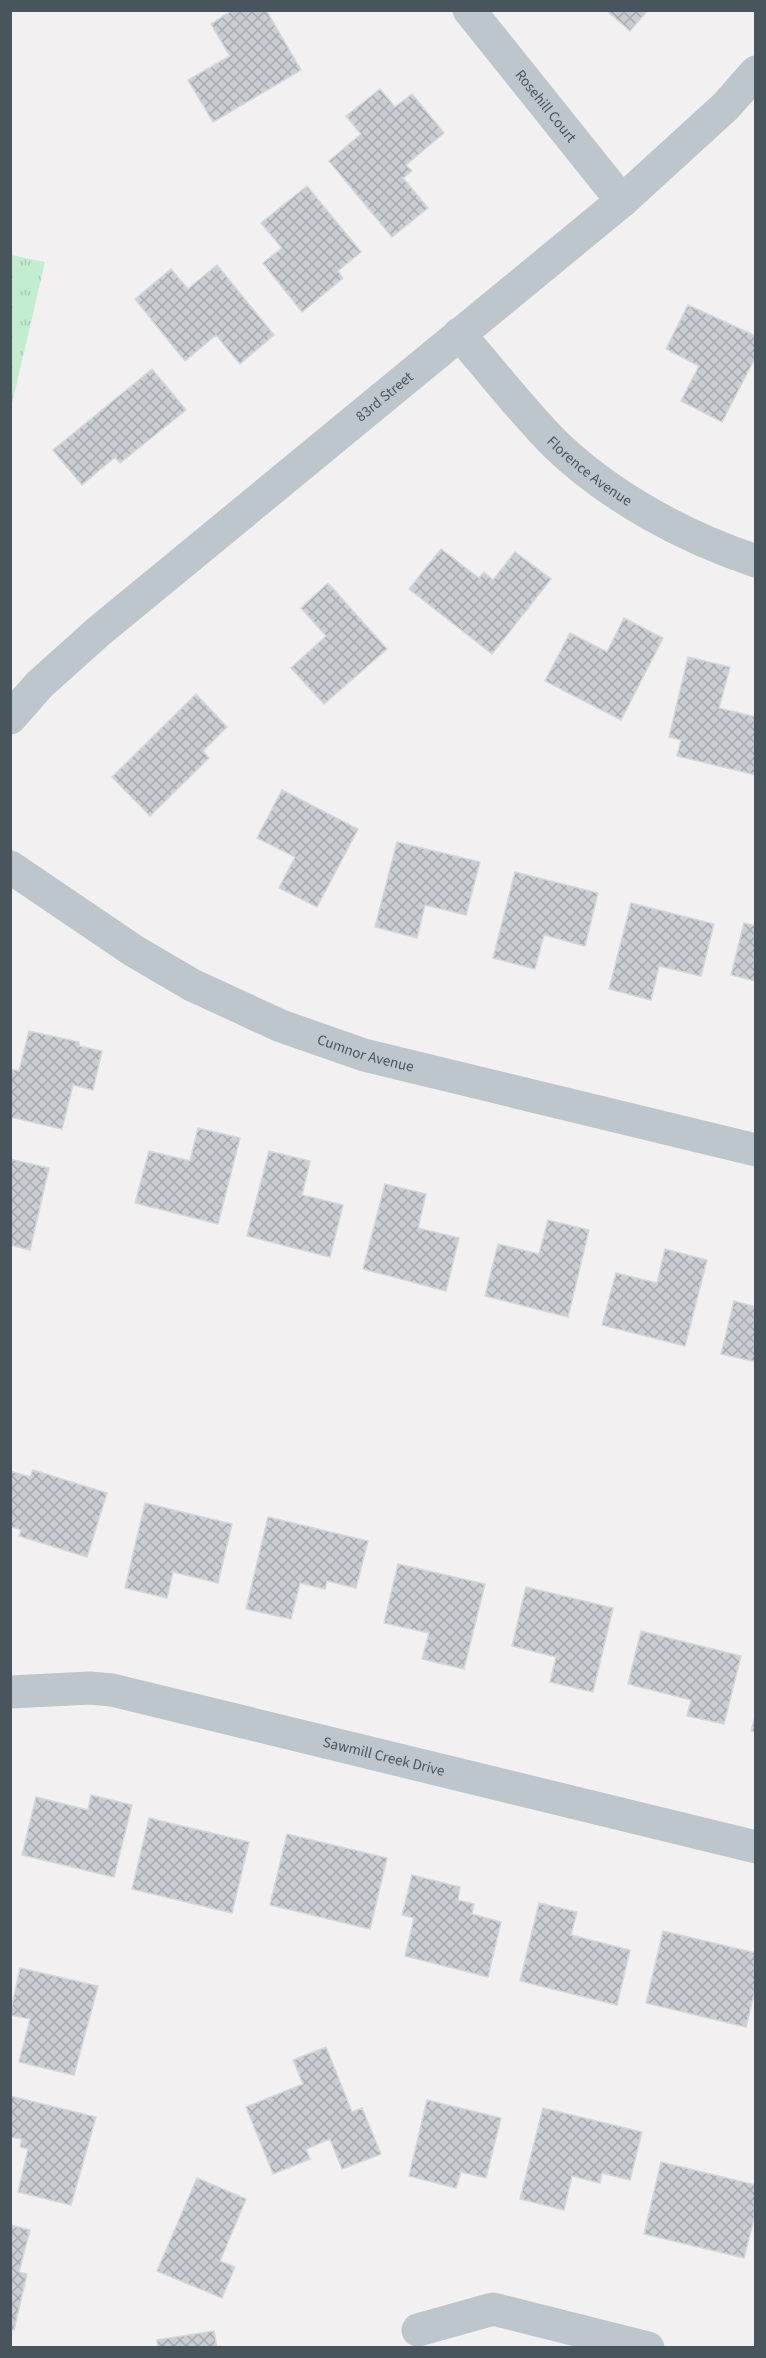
<svg xmlns="http://www.w3.org/2000/svg" width="766" height="2358" font-family="'Source Sans 3',sans-serif">
  <style>
    .grass { fill: url(#grass-tufts) }
    .building { fill: url(#building-cross-hatch); stroke: #d4d7db; stroke-width: 1.5 }
    .lines { fill: none; stroke-linecap: round; stroke-linejoin: round }
    .street { stroke: #bdc6cc; stroke-width: 33 }
    .labels { text-anchor: middle; dominant-baseline: central; stroke-width: 6; stroke-linejoin: round; paint-order: stroke }
    .street-label { font-size: 15px; fill: #49555d; stroke: #fff }
  </style>
  <defs>
    <pattern id="grass-tufts" width="24" height="20" patternUnits="userSpaceOnUse" patternTransform="scale(1.5)"><rect width="24" height="20" fill="#c2edce"/><path d="M3 7l-1-3M5 7V3M7 7l1-3M15 17l-1-3M17 17v-4M19 17l1-3" fill="none" stroke="#a8cdb3"/></pattern>
    <pattern id="building-cross-hatch" width="8" height="8" patternUnits="userSpaceOnUse" patternTransform="scale(1.5)"><rect width="8" height="8" fill="#caced2"/><path d="M0 0l8 8M0 8l8-8" fill="none" stroke="#a6aaae"/></pattern>
  </defs>
  <rect width="100%" height="100%" fill="#f2f0f0"/>
  <path class="grass" d="M11 255 45 262 11 408 10 255Z"/>
  <path class="building" d="M233 10H266L301 70 213 122 188 80 230 56 211 24Z
    M606 10H648L630 31Z
    M380 89 395 107 412 94 444 133 406 165 412 171 403 178 428 208 392 237 329 161 361 134 346 116Z
    M307 186 361 252 338 271 343 278 302 312 263 263 282 248 261 223Z
    M217 265 274 335 240 364 216 335 185 361 135 299 171 269 188 289Z
    M688 305 756 336V356L722 422 681 401 699 366 666 349Z
    M152 369 186 410 120 463 115 457 82 485 53 450Z
    M441 549 479 578 484 572 493 580 515 552 551 579 492 654 409 589Z
    M328 583 387 649 324 704 291 668 326 636 301 608Z
    M624 618 663 638 621 720 545 681 570 633 607 652Z
    M688 657 730 667 719 708 756 717V775L677 756 681 740 669 737Z
    M196 694 227 727 203 751 209 758 150 816 112 777Z
    M282 790 358 829 317 907 279 888 295 857 257 838Z
    M397 842 480 862 466 915 425 905 417 938 375 927Z
    M515 872 598 893 585 946 544 935 535 969 493 958Z
    M631 903 714 924 701 976 659 966 651 1000 609 989Z
    M744 923 756 926V981L731 975Z
    M29 1031 79 1042V1046L102 1051 93 1090 73 1085 62 1129 10 1117V1069L19 1071Z
    M198 1128 240 1138 218 1224 135 1203 149 1151 190 1161Z
    M269 1151 310 1161 302 1195 343 1205 330 1257 247 1236Z
    M10 1159 49 1168 30 1250 10 1245Z
    M385 1184 426 1194 418 1228 459 1238 446 1291 363 1269Z
    M548 1220 589 1230 568 1317 485 1296 498 1244 539 1254Z
    M665 1249 707 1260 685 1346 602 1325 616 1273 657 1283Z
    M734 1301 756 1307V1362L721 1354Z
    M33 1470 107 1493 87 1557 19 1536 21 1530 10 1526V1471L30 1477Z
    M145 1503 232 1524 218 1583 173 1572 167 1598 125 1588Z
    M268 1517 368 1541 356 1588 327 1581 325 1589 300 1583 291 1619 246 1609Z
    M398 1564 485 1584 464 1669 422 1659 429 1633 384 1623Z
    M526 1587 613 1608 593 1692 550 1682 556 1657 512 1646Z
    M641 1631 741 1656 724 1724 687 1716 691 1700 628 1684Z
    M756 1713V1732L751 1731Z
    M91 1795 132 1805 114 1877 22 1855 36 1797 88 1810Z
    M149 1818 249 1842 232 1913 132 1889Z
    M287 1834 387 1858 370 1929 270 1905Z
    M412 1875 460 1887 458 1900 474 1904 472 1914 501 1922 488 1977 405 1956 414 1918 402 1915Z
    M539 1903 577 1912 571 1935 630 1950 617 2005 520 1981Z
    M663 1931 756 1953V1986L746 2027 646 2003Z
    M20 1968 98 1986 74 2075 19 2062 30 2019 10 2015Z
    M326 2047 352 2112 362 2108 381 2154 342 2169 330 2139 306 2149 310 2159 273 2174 246 2107 303 2084 293 2060Z
    M10 2096 96 2117 71 2205 18 2192 28 2149 20 2147 22 2139 10 2137Z
    M427 2100 501 2118 486 2178 461 2172 456 2188 409 2176Z
    M543 2108 642 2132 630 2180 602 2173 600 2183 572 2176 564 2210 520 2199Z
    M661 2162 756 2185V2211L744 2258 644 2234Z
    M197 2178 246 2199 220 2261 235 2267 222 2298 157 2271Z
    M10 2225 30 2230 19 2272 27 2274 14 2330 10 2329Z
    M214 2331 217 2348H158L157 2340Z"/>
  <g class="lines">
    <g class="street">
      <path id="s1" d="M469 10 622 201"/>
      <path id="s2" d="M459 334C491 370 521 410 555 444 610 497 684 537 756 561"/>
      <path id="s3" d="M10 718 39 685 98 632 622 201 726 106 756 72"/>
      <path id="s4" d="M10 867 134 951 192 985 281 1026 364 1055 756 1150"/>
      <path id="s5" d="M10 1692 90 1688 112 1690 756 1847"/>
      <path d="M418 2330 493 2309 648 2348"/>
    </g>
  </g>
  <g class="labels">
    <g class="street-label">
      <text stroke="none"><textPath href="#s1" startOffset="123">Rosehill Court</textPath></text>
      <text stroke="none"><textPath href="#s3" startOffset="494">83rd Street</textPath></text>
      <text stroke="none"><textPath href="#s2" startOffset="190">Florence Avenue</textPath></text>
      <text stroke="none"><textPath href="#s4" startOffset="404">Cumnor Avenue</textPath></text>
      <text stroke="none"><textPath href="#s5" startOffset="382">Sawmill Creek Drive</textPath></text>
    </g>
  </g>
  <rect width="766" height="2358" fill="none" stroke="#49555d" stroke-width="24"/>
</svg>
